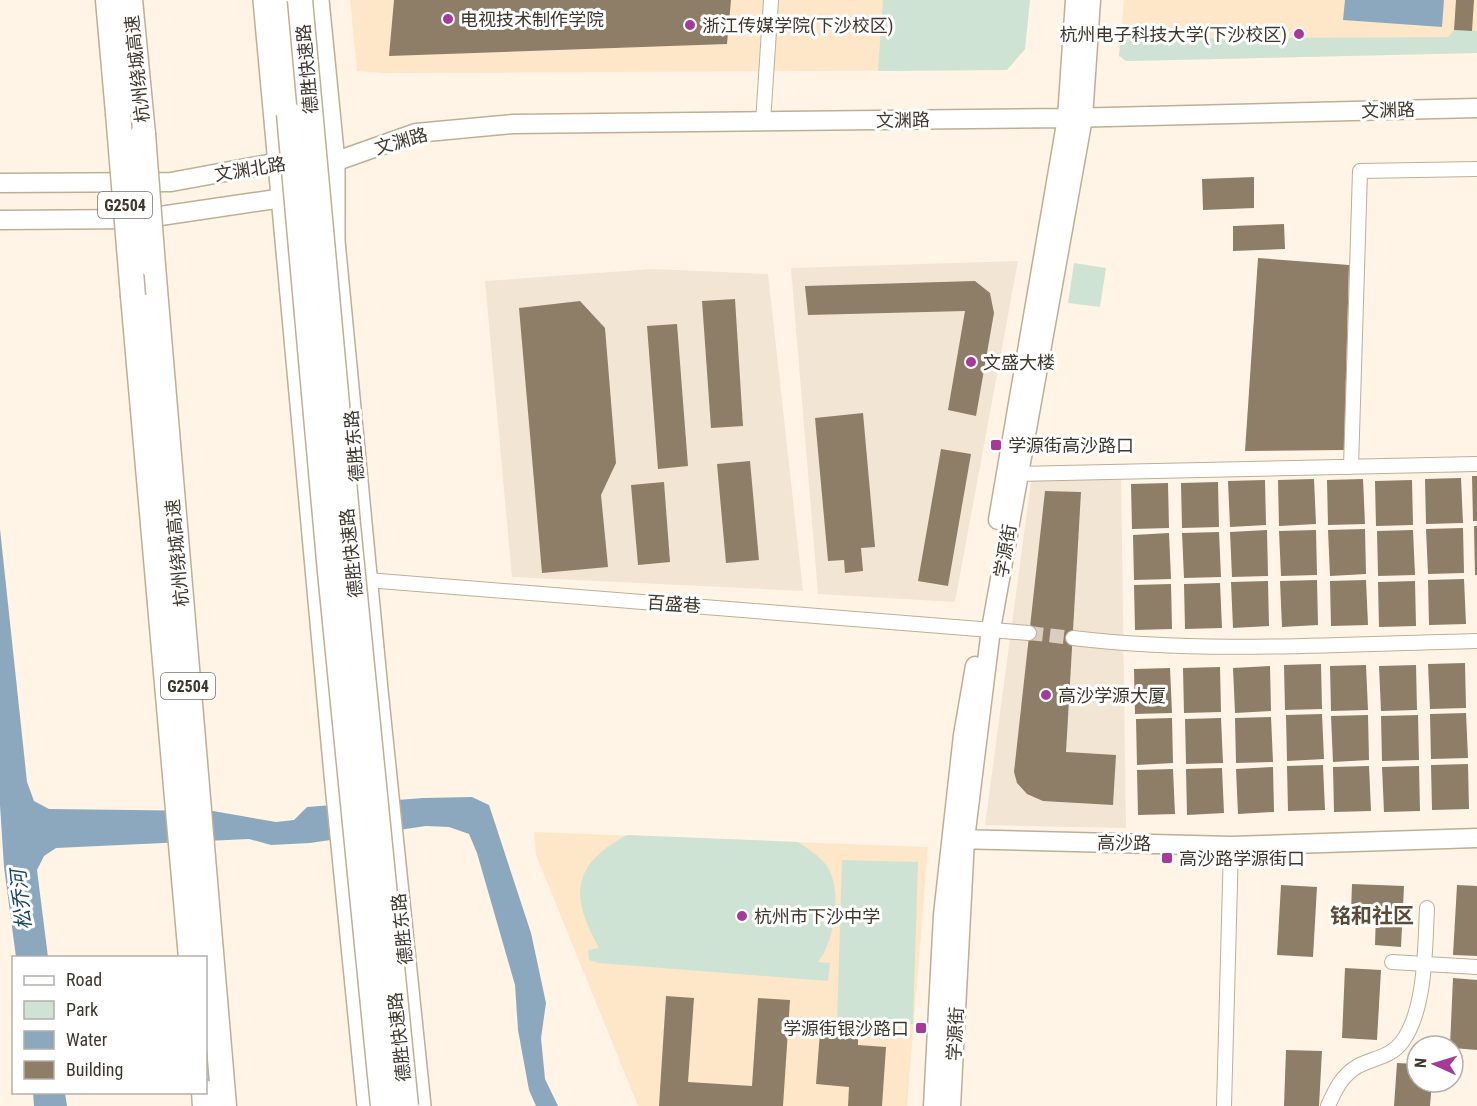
<svg xmlns="http://www.w3.org/2000/svg" width="1477" height="1106" font-family="'Roboto Condensed','Noto Sans SC',sans-serif">
  <style>
    .commercial { fill: #f3e5d3 }
    .built { fill: #fee7c8 }
    .green { fill: #cfe3d5 }
    .water { fill: #8ca8bf }
    .building { fill: #8e7d67 }
    .lines { fill: none; stroke-linecap: round; stroke-linejoin: round }
    .street-tunnel { stroke: #d9cec0; stroke-width: 14; stroke-dasharray: 14 7; stroke-linecap: butt }
    .street-casing { stroke: #bfae96; stroke-width: 16 }
    .secondary-casing { stroke: #bfae96; stroke-width: 21 }
    .primary-casing { stroke: #bfae96; stroke-width: 24 }
    .highway-casing { stroke: #bfae96; stroke-width: 27 }
    .street { stroke: #fff; stroke-width: 14 }
    .secondary { stroke: #fff; stroke-width: 18 }
    .primary { stroke: #fff; stroke-width: 21 }
    .highway { stroke: #fff; stroke-width: 24 }
    .highway-bridge-casing { stroke: #bfae96; stroke-width: 27; stroke-linecap: butt }
    .highway-bridge { stroke: #fff; stroke-width: 24 }
    .poi-dot { fill: #a63a99; stroke: #fff; stroke-width: 2 }
    .labels { text-anchor: middle; dominant-baseline: central; stroke-width: 6; stroke-linejoin: round; paint-order: stroke }
    .shield { fill: #fff; stroke: #79736d; stroke-width: 1.5 }
    .shield-label { font-size: 16px; font-weight: bold; fill: #3f372e }
    .poi-label { font-size: 18px; fill: #3f372e; stroke: #fff; text-anchor: start }
    .street-label { font-size: 18px; fill: #3f372e; stroke: #fff }
    .water-label { font-size: 20px; font-style: italic; fill: #184768; stroke: #fff }
    .quarter-label { font-size: 21px; font-weight: bold; fill: #5a4b36; stroke: #fff }
  </style>
  <rect width="100%" height="100%" fill="#fff4e5"/>
  <path class="commercial" d="M1018 261 955 602 818 594 791 268Z
    M653 269 768 274 803 591 512 577 485 281Z
    M1121 472 1126 828 985 825 1032 474Z"/>
  <path class="built" d="M350 0H1030L1025 49 1007 70 383 73 357 71Z
    M1124 0H1477V53L1126 61 1119 56Z
    M534 832 928 847 907 1106H638L536 855Z"/>
  <path class="green" d="M883 0H1030L1025 49 1007 70 878 71Z
    M1454 30 1477 31V53L1126 61 1119 56 1121 39 1448 37Z
    M1074 263 1106 268 1100 307 1068 303Z
    M627 835 798 842C808 849 820 856 827 866 843 891 835 940 818 962L830 963 828 981 598 963 589 960 588 950 599 948C570 896 571 865 627 835Z
    M842 860 918 862 913 1024 837 1022Z"/>
  <path class="water" d="M1345 0H1444L1442 27 1343 20Z
    M0 529 27 782 34 801 49 809 213 811 276 822 294 820 307 807 423 798 472 797 489 805 531 933 546 1003 541 1038 545 1079 558 1106H536L529 1090 518 1030 515 985 477 853 469 834 449 827 426 826 310 843 271 845 249 839 56 848 44 856 37 870 48 957H16L4 867 0 805Z
    M33 1093H65L67 1106H34Z"/>
  <path class="building" d="M394 0H731L727 44 389 56Z
    M1456 0H1474L1472 31 1454 30Z
    M1254 177V208L1203 210 1202 179Z
    M1284 224 1285 249 1233 251V226Z
    M1258 258 1349 265 1344 450 1245 451Z
    M975 281 990 293 994 313 976 416 948 410 965 311 808 315 805 286Z
    M735 299 743 426 711 428 702 301Z
    M580 301 605 328 616 463 601 495 608 567 542 573 519 308Z
    M677 324 688 466 658 469 647 326Z
    M863 413 875 547 861 548 863 571 845 573 844 560 828 561 815 418Z
    M941 449 971 454 948 586 918 581Z
    M750 461 759 560 726 563 717 464Z
    M1472 476H1477V521H1473Z
    M1461 478 1463 523 1426 524 1425 479Z
    M1314 479 1316 524 1279 526 1278 480Z
    M1363 479 1365 524 1328 525 1327 480Z
    M1265 480 1266 525 1230 527 1228 481Z
    M1412 480 1413 525 1376 526 1375 481Z
    M664 482 670 562 638 565 631 485Z
    M1218 482 1219 527 1182 528 1181 483Z
    M1168 483 1169 528 1132 529 1131 484Z
    M1045 491 1081 492 1066 752 1116 755 1113 805 1043 801 1027 794 1017 783 1014 772Z
    M1474 526H1477V575H1475Z
    M1463 528 1464 573 1428 574 1426 529Z
    M1365 529 1366 574 1330 576 1328 530Z
    M1267 530 1268 576 1232 577 1230 532Z
    M1316 530 1317 575 1281 576 1279 531Z
    M1413 530 1415 575 1378 576 1377 531Z
    M1219 532 1221 577 1184 578 1182 533Z
    M1169 533 1171 579 1134 580 1133 535Z
    M1464 579 1466 624 1429 625 1428 580Z
    M1317 580 1318 625 1282 627 1280 581Z
    M1366 580 1368 625 1331 626 1330 581Z
    M1268 581 1269 626 1233 628 1231 582Z
    M1415 581 1416 626 1379 627 1378 582Z
    M1220 583 1222 628 1185 629 1184 584Z
    M1171 584 1172 629 1135 630 1134 585Z
    M1465 663 1466 708 1430 709 1428 664Z
    M1321 664 1322 709 1285 710 1284 665Z
    M1366 665 1368 710 1331 711 1330 666Z
    M1416 665 1417 710 1381 711 1379 666Z
    M1270 666 1271 711 1235 713 1233 668Z
    M1220 667 1221 712 1184 713 1183 668Z
    M1170 668 1172 713 1135 714 1134 669Z
    M1466 713 1468 758 1431 759 1430 714Z
    M1322 714 1324 759 1287 761 1286 715Z
    M1368 715 1369 760 1333 762 1331 716Z
    M1418 715 1419 760 1382 761 1381 716Z
    M1271 717 1273 762 1236 763 1235 718Z
    M1172 718 1173 763 1137 765 1136 719Z
    M1221 718 1223 763 1186 764 1185 719Z
    M1468 764 1469 809 1432 810 1431 765Z
    M1323 765 1325 810 1288 811 1287 766Z
    M1369 766 1371 811 1334 812 1333 767Z
    M1419 766 1420 811 1384 812 1382 767Z
    M1273 767 1274 812 1238 814 1236 769Z
    M1222 768 1224 813 1187 815 1186 769Z
    M1173 769 1175 814 1138 815 1137 770Z
    M1352 884 1404 886 1401 947 1375 945 1376 914 1351 913Z
    M1281 885 1317 887 1313 957 1277 955Z
    M1457 885 1477 886V956L1453 955Z
    M1345 968 1381 970 1377 1040 1342 1038Z
    M1453 978 1477 980V1050L1453 1048V1046H1450Z
    M666 996 694 998 688 1082 752 1086 758 998 790 1000 783 1106H659Z
    M820 1032 858 1035V1045L886 1047 882 1106H848L849 1087 816 1084Z
    M1286 1050 1322 1051 1319 1106H1284Z
    M1397 1063 1417 1064V1082H1432L1430 1106H1394Z"/>
  <g class="lines">
    <path class="street-tunnel" d="M1029 633 1073 638"/>
    <g class="street-casing">
      <path id="street" d="M763 122 771 0
        M1351 467 1360 171 1477 169
        M1011 474 1477 464
        M367 580 1029 633
        M1073 638C1207 654 1342 644 1477 641
        M1392 962 1477 967
        M1224 1106 1231 846
        M1328 1106C1335 1090 1342 1075 1358 1066 1373 1058 1391 1057 1402 1042 1426 1010 1425 947 1427 908"/>
    </g>
    <g class="secondary-casing">
      <path id="secondary" d="M323 170 334 162 416 133 513 124 1067 118 1477 108
        M0 183 171 182 279 162H293
        M0 220 140 219 283 198 293 191
        M998 520 1067 118 1075 0
        M954 839 1231 846 1477 838
        M933 1106 943 915 963 735 975 666
        M951 1106 965 839 991 629 1083 118 1091 0"/>
    </g>
    <g class="primary-casing">
      <path id="primary" d="M264 0 335 775 368 1106
        M318 0 334 162V241L377 690 420 1106"/>
    </g>
    <g class="highway-casing">
      <path id="highway" d="M108 0 118 113
        M130 0 143 134
        M278 0 289 114
        M153 266 224 1106
        M133 296 191 958
        M204 1092 205 1106"/>
    </g>
    <use href="#street" class="street"/>
    <use href="#secondary" class="secondary"/>
    <use href="#primary" class="primary"/>
    <use href="#highway" class="highway"/>
    <g class="highway-bridge-casing">
      <path id="highway-bridge" d="M300 0 348 525 406 1106
        M118 113 133 296
        M289 114 330 572 383 1106
        M143 134 153 266"/>
    </g>
    <use href="#highway-bridge" class="highway-bridge"/>
  </g>
  <g class="poi-dot">
    <circle cx="448" cy="19" r="6"/>
    <circle cx="690" cy="25" r="6"/>
    <circle cx="1299" cy="34" r="6"/>
    <circle cx="971" cy="362" r="6"/>
    <rect x="990" y="439" width="12" height="12" rx="3"/>
    <circle cx="1046" cy="695" r="6"/>
    <rect x="1161" y="852" width="12" height="12" rx="3"/>
    <circle cx="742" cy="916" r="6"/>
    <rect x="915" y="1022" width="12" height="12" rx="3"/>
  </g>
  <g class="labels">
    <g class="shield">
      <rect x="98" y="192" width="54" height="26" rx="4.5"/>
      <rect x="161" y="673" width="54" height="26" rx="4.5"/>
    </g>
    <g class="shield-label">
      <text x="125" y="205">G2504</text>
      <text x="188" y="686">G2504</text>
    </g>
    <g class="poi-label">
      <text x="460" y="19">电视技术制作学院</text>
      <text x="702" y="25">浙江传媒学院(下沙校区)</text>
      <text x="1287" y="34" text-anchor="end">杭州电子科技大学(下沙校区)</text>
      <text x="983" y="362">文盛大楼</text>
      <text x="1008" y="445">学源街高沙路口</text>
      <text x="1058" y="695">高沙学源大厦</text>
      <text x="1179" y="858">高沙路学源街口</text>
      <text x="754" y="916">杭州市下沙中学</text>
      <text x="909" y="1028" text-anchor="end">学源街银沙路口</text>
    </g>
    <g class="street-label">
      <text transform="translate(137 69) rotate(-96)">杭州绕城高速</text>
      <text transform="translate(307 69) rotate(-95)">德胜快速路</text>
      <text transform="translate(1388 110) rotate(-2)">文渊路</text>
      <text transform="translate(903 120) rotate(-1)">文渊路</text>
      <text transform="translate(401 141) rotate(-16)">文渊路</text>
      <text transform="translate(250 169) rotate(-9)">文渊北路</text>
      <text transform="translate(354 446) rotate(-95)">德胜东路</text>
      <text transform="translate(1005 551) rotate(-80)">学源街</text>
      <text transform="translate(177 553) rotate(-95)">杭州绕城高速</text>
      <text transform="translate(351 553) rotate(-96)">德胜快速路</text>
      <text transform="translate(674 604) rotate(4)">百盛巷</text>
      <text transform="translate(1124 843) rotate(1)">高沙路</text>
      <text transform="translate(402 929) rotate(-96)">德胜东路</text>
      <text transform="translate(955 1034) rotate(-87)">学源街</text>
      <text transform="translate(399 1037) rotate(-96)">德胜快速路</text>
    </g>
    <g class="water-label">
      <text transform="translate(21 900) rotate(-96)">松乔河</text>
    </g>
    <g class="quarter-label">
      <text x="1372" y="916">铭和社区</text>
    </g>
  </g>
  <rect x="12" y="956" width="195" height="138" fill="#ffffff" stroke="#b2afab" stroke-width="1.5"/>
  <rect x="24" y="976" width="30" height="9" fill="#ffffff" stroke="#b2afab" stroke-width="1.5"/>
  <text x="66" y="986" font-size="18" fill="#3f372e">Road</text>
  <rect x="24" y="1001" width="30" height="18" fill="#cfe3d5" stroke="#b2afab" stroke-width="1.5"/>
  <text x="66" y="1016" font-size="18" fill="#3f372e">Park</text>
  <rect x="24" y="1031" width="30" height="18" fill="#8ca8bf" stroke="#b2afab" stroke-width="1.5"/>
  <text x="66" y="1046" font-size="18" fill="#3f372e">Water</text>
  <rect x="24" y="1061" width="30" height="18" fill="#8e7d67" stroke="#b2afab" stroke-width="1.5"/>
  <text x="66" y="1076" font-size="18" fill="#3f372e">Building</text>
  <g transform="translate(1435 1064) rotate(274)"><circle r="28" fill="#ffffff" stroke="#b2afab" stroke-width="1.5"/>
  <path d="M0-4.5L10 22L0 15L-10 22Z" fill="#a63a99"/>
  <text y="-9" font-size="16" font-weight="bold" text-anchor="middle" fill="#3f372e">N</text>
  </g>
</svg>
